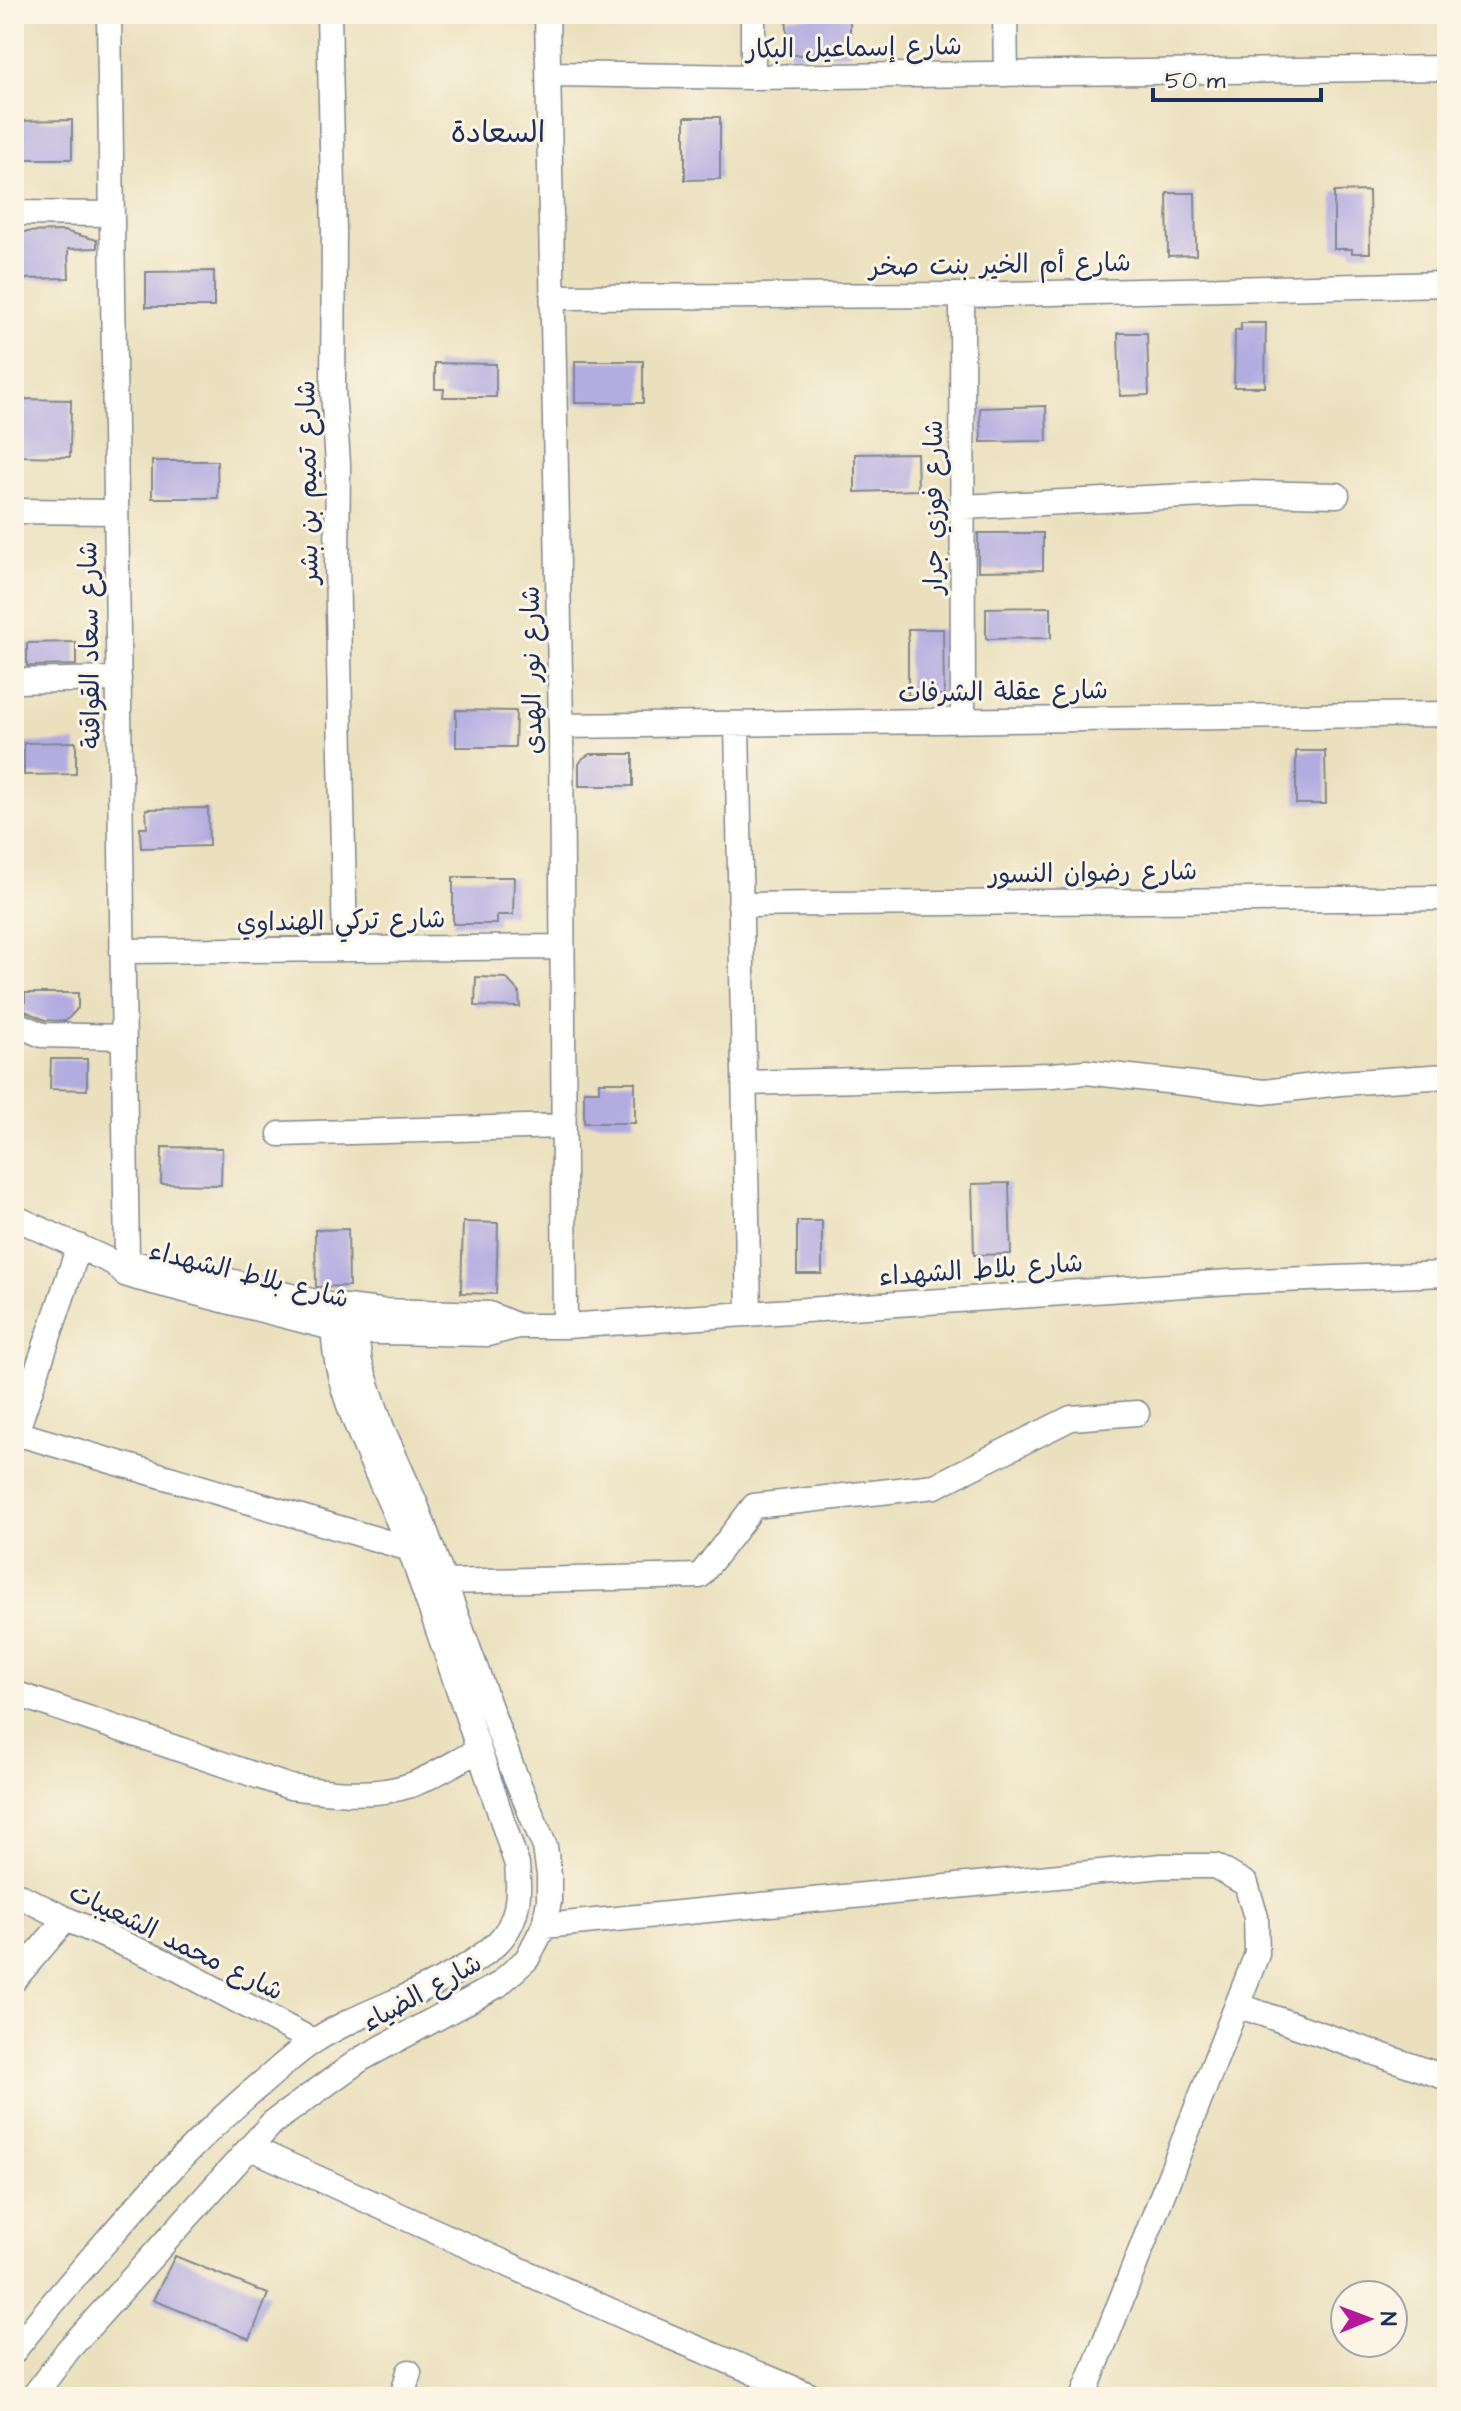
<svg xmlns="http://www.w3.org/2000/svg" width="1461" height="2411" font-family="'Architects Daughter','Playpen Sans Arabic',sans-serif">
  <style>
    .building { fill: #b3ace1 }
    .lines { fill: none; stroke-linecap: round; stroke-linejoin: round }
    .minor-casing { stroke: #82888e; stroke-width: 27 }
    .minor { stroke: #fff; stroke-width: 24 }
    .labels { text-anchor: middle; dominant-baseline: central; stroke-width: 6; stroke-linejoin: round; paint-order: stroke }
    .street-label { font-size: 26px; fill: #1b2f5e; stroke: #fcf5e5 }
    .quarter-label { font-size: 30px; fill: #1b2f5e; stroke: #fcf5e5 }
  </style>
  <rect width="100%" height="100%" fill="#fcf5e5"/>
  <filter id="ink" filterUnits="userSpaceOnUse"><feTurbulence type="fractalNoise" baseFrequency=".0125" numOctaves="2"/><feDisplacementMap in="SourceGraphic" scale="16" xChannelSelector="R" yChannelSelector="G"/><feConvolveMatrix kernelMatrix="1 2 1 2 8 2 1 2 1" color-interpolation-filters="sRGB"/></filter>
  <filter id="wash" filterUnits="userSpaceOnUse"><feTurbulence type="fractalNoise" baseFrequency=".006" numOctaves="4" result="noise"/><feDisplacementMap in="SourceGraphic" scale="32" xChannelSelector="R" yChannelSelector="G"/><feGaussianBlur stdDeviation="1.8" result="paint"/><feColorMatrix in="noise" values="0 0 0 0 0 0 0 0 0 0 0 0 0 0 0 0 0 1.4 0 .05"/><feComposite in="paint" operator="in"/></filter>
  <g filter="url(#wash)">
    <rect width="100%" height="100%" fill="#eae0bd"/>
    <g id="blocks">
      <path class="building" d="M850 16V54L789 55 786 17Z
        M685 117H720V179L685 180Z
        M72 120V159H14V121Z
        M1369 191 1370 253H1352V249H1334V192Z
        M1167 193H1195L1196 255 1168 256Z
        M64 231 97 240V248L68 249 69 278 18 279 17 232Z
        M214 271V307H146V272Z
        M1241 323H1266L1265 387H1234L1235 330H1241Z
        M1118 333H1147L1149 395 1120 396Z
        M575 361H643V403H575Z
        M435 363 496 364V397H443L444 389H435Z
        M19 399 71 400 70 457 18 456Z
        M1046 406 1047 441 981 442 980 408Z
        M917 453 918 490 855 492V454Z
        M152 461H217L218 498H152Z
        M978 533H1043V570L978 571Z
        M1051 607V638L986 639V608Z
        M908 629H943L944 695H908Z
        M76 642V665L27 666V643Z
        M456 710 516 711 515 747H456Z
        M76 742V774L24 775V743Z
        M1296 751H1325L1326 804H1296Z
        M590 754H633V786H579V764L583 758Z
        M208 808 209 846 141 848 140 828H147L146 809Z
        M453 877H514L513 915H497V924H453Z
        M476 977 506 978 519 992 520 1007 475 1006Z
        M25 993H78V1008L66 1021 45 1020 25 1011Z
        M51 1059H87V1090L50 1089Z
        M599 1082H635V1123H584V1091H599Z
        M162 1147 222 1148 221 1185 161 1184Z
        M1009 1183 1011 1254 974 1255 972 1184Z
        M797 1221H822V1274H797Z
        M463 1222 498 1223 496 1294 461 1293Z
        M348 1229 349 1286 316 1287 315 1230Z
        M175 2256 268 2294 250 2339 153 2300Z"/>
    </g>
  </g>
  <g filter="url(#ink)">
    <use href="#blocks" fill-opacity="0" stroke="#82888e" stroke-width="2"/>
    <g class="lines">
      <g class="minor-casing">
        <path id="minor" d="M109 14 127 1261 125 1274
          M329 14 334 233 333 390 338 464 337 561 345 949
          M547 14 561 726 565 1326
          M753 14V77
          M1005 14 1006 74
          M549 74 753 77 1447 68
          M14 213 110 214
          M962 295 963 720
          M554 297 962 295 1447 284
          M962 507 1247 493 1337 495
          M14 511 115 512
          M14 681 119 679
          M737 724 749 1314
          M561 726 1447 714
          M740 905 1447 898
          M122 951 561 947
          M14 1023 42 1035 123 1037
          M745 1083 1052 1075 1086 1072 1264 1092 1340 1083 1447 1076
          M280 1134 563 1126
          M14 1217 114 1263 125 1274 141 1279 332 1328 380 1332 488 1334 518 1326H565L1229 1282 1447 1274
          M124 1262 205 1275 328 1305 381 1311 489 1314 518 1326
          M16 1433 410 1549
          M14 1439 79 1246
          M442 1582 700 1576 754 1506 935 1486 1071 1418 1137 1413
          M14 1693 290 1787C329 1792 373 1798 411 1785 434 1776 457 1761 479 1750
          M14 1893 66 1919 163 1961 313 2041
          M544 1926 1162 1866H1215L1246 1884 1256 1917 1257 1954 1083 2397
          M14 1980 66 1919
          M1237 2005 1447 2078
          M251 2148 649 2328 814 2397
          M14 2351C44 2312 76 2276 108 2239 158 2182 203 2132 262 2083 279 2069 295 2053 314 2041 369 2006 448 1988 496 1944 519 1922 520 1894 517 1865 483 1761 448 1657 411 1553 385 1479 323 1385 335 1305
          M33 2397 68 2350 272 2123 361 2059 498 1985 527 1959 544 1926 549 1901V1875L545 1847 512 1768 416 1505 382 1428 360 1363 355 1329 359 1309
          M402 2397 409 2372"/>
      </g>
      <use href="#minor" class="minor"/>
    </g>
  </g>
  <g class="labels">
    <g class="street-label">
      <text transform="translate(854 48) rotate(-1)">شارع إسماعيل البكار</text>
      <text transform="translate(1000 265) rotate(-1)">شارع أم الخير بنت صخر</text>
      <text transform="translate(308 482) rotate(-91)">شارع تميم بن بشر</text>
      <text transform="translate(934 507) rotate(-90)">شارع فوزي جرار</text>
      <text transform="translate(90 645) rotate(-91)">شارع سعاد القواقنة</text>
      <text transform="translate(532 670) rotate(-91)">شارع نور الهدى</text>
      <text transform="translate(1003 692) rotate(-1)">شارع عقلة الشرفات</text>
      <text transform="translate(1093 873) rotate(-1)">شارع رضوان النسور</text>
      <text transform="translate(341 921) rotate(-1)">شارع تركي الهنداوي</text>
      <text transform="translate(981 1270) rotate(-4)">شارع بلاط الشهداء</text>
      <text transform="translate(249 1275) rotate(14)">شارع بلاط الشهداء</text>
      <text transform="translate(176 1942) rotate(26)">شارع محمد الشعيبات</text>
      <text transform="translate(422 1993) rotate(-29)">شارع الضياء</text>
    </g>
    <g class="quarter-label">
      <text x="498" y="133">السعادة</text>
    </g>
  </g>
  <rect width="1461" height="2411" fill="none" stroke="#fcf5e5" stroke-width="48"/>
  <g transform="translate(1369 2319) rotate(89)"><circle r="38" fill="#fcf5e5" stroke="#a2a6af" stroke-width="2"/>
  <path d="M0-6L14 30L0 20L-14 30Z" fill="#b5179e"/>
  <text y="-12" font-size="22" font-weight="bold" text-anchor="middle" fill="#1b2f5e">N</text>
  </g>
  <path d="M1153 88v12h168v-12" fill="none" stroke="#1b2f5e" stroke-width="4"/>
  <text x="1165" y="88" font-size="24" fill="#1b2f5e" stroke="#fcf5e5" stroke-width="6" paint-order="stroke">50 m</text>
</svg>
